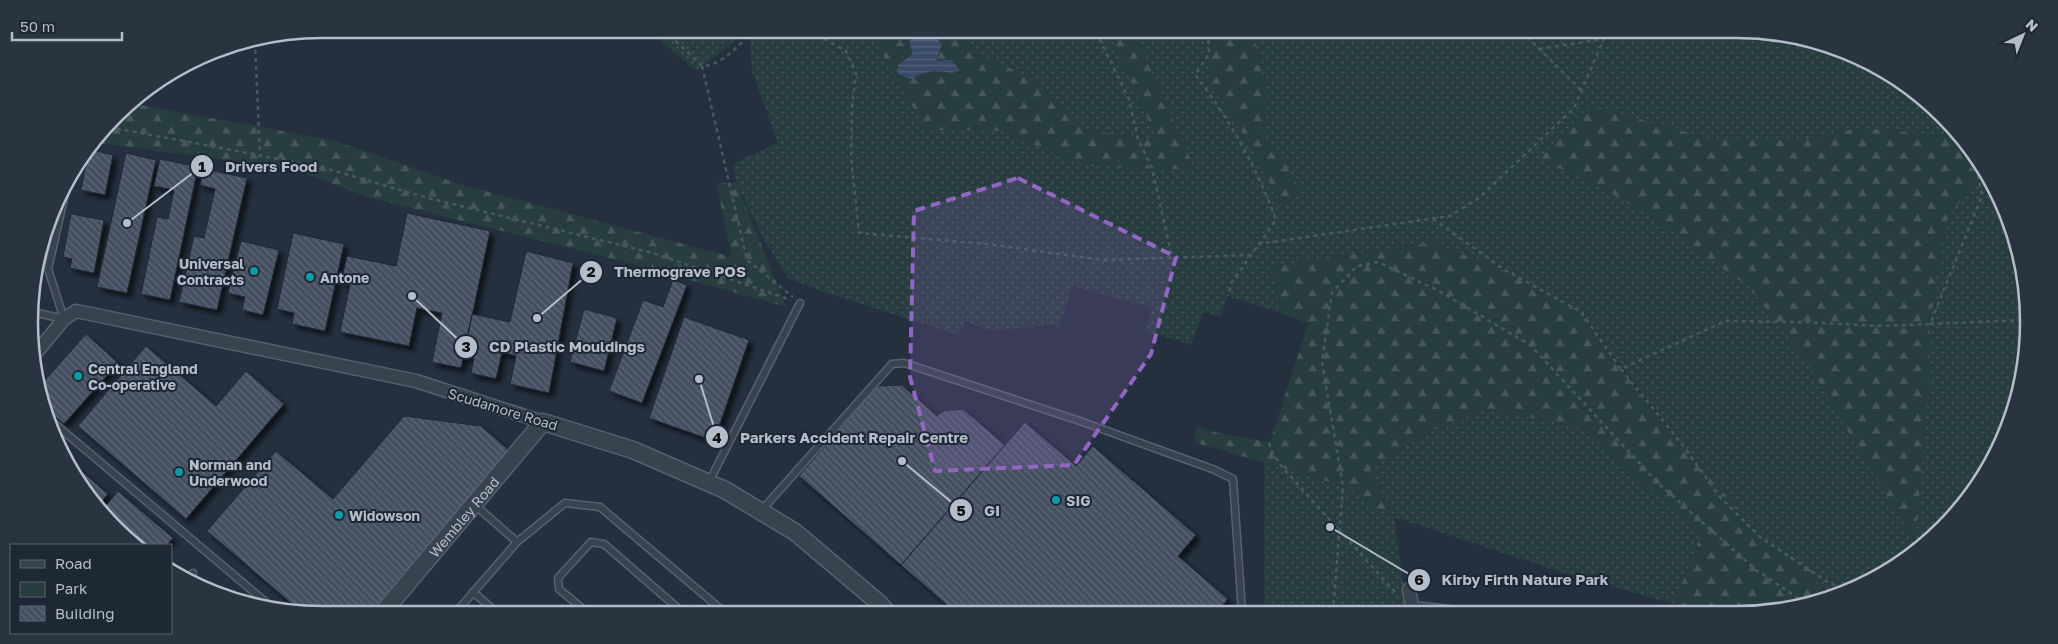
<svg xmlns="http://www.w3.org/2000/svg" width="2058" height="644" font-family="'Golos Text',sans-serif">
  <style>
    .green { fill: url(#green-dots) }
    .forest { fill: url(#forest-firs) }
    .water { fill: url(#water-rules) }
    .building { fill: url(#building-back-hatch); stroke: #202936; filter: url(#shadow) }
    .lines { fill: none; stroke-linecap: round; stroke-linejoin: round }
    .service-casing { stroke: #57606d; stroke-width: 9 }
    .minor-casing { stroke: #57606d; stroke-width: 15 }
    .tertiary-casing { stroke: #57606d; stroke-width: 19 }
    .path { stroke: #455a5d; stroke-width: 2.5; stroke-dasharray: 4 4; stroke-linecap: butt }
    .service { stroke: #39424f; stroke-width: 6 }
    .minor { stroke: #39424f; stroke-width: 12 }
    .tertiary { stroke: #39424f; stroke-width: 16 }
    .marked { fill: #9266c3; fill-opacity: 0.2; stroke: #9266c3; stroke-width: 4; stroke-dasharray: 10 6; stroke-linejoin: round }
    .culture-dot { fill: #0f9aa8; stroke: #1e2734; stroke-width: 2 }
    .labels { text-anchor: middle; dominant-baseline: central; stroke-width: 4; stroke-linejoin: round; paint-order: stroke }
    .poi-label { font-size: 14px; font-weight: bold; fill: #b5bdca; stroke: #1e2734; text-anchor: start }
    .street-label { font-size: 14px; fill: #b5bdca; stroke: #1e2734 }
    .rim { fill: none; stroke: #b5bdca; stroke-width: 2.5 }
    .leader { fill: none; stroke: #b5bdca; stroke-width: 2 }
    .callout-dot { fill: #b5bdca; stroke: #1e2734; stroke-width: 2 }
    .mark-label { font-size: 15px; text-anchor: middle; font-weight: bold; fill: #111 }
    .callout-label { font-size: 15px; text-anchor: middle; font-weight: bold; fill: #b5bdca; stroke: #1e2734; stroke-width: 4; stroke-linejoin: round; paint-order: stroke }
  </style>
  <defs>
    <pattern id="green-dots" width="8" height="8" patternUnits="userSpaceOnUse" patternTransform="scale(1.25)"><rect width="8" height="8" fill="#273d40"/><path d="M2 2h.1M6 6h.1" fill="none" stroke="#44575a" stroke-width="1.8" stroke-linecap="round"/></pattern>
    <pattern id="forest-firs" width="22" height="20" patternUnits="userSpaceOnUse" patternTransform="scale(1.25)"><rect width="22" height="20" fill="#273d40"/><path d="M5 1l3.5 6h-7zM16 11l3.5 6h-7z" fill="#44575a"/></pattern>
    <pattern id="water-rules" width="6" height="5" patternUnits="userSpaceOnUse" patternTransform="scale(1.25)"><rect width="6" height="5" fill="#394b67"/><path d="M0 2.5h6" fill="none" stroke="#53637b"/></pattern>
    <pattern id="building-back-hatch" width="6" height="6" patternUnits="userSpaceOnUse" patternTransform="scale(1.25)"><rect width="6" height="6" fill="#445061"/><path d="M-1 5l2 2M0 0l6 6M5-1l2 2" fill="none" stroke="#5d6776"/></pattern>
    <filter id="shadow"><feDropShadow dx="4.5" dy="4.5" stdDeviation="2.5" flood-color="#0009"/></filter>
  </defs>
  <rect width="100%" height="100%" fill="#25303f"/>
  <path class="green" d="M648 30H749L696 71Z
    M756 30 1793 34 1899 78 1980 159 2024 265V379L1990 468 1930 542 1848 593 1820 600 1816 574 1773 545 1696 464 1581 312 1517 276 1433 242 1272 267 1281 313 1228 296 1220 317 1203 312 1191 345 1146 331 1152 308 1073 286 1059 327 1050 325 992 331 965 321 959 335 827 293 788 278 765 242 736 182 733 164 778 143 752 71 750 40Z
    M1484 409 1579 427 1701 535 1674 604 1561 572 1394 517 1407 612H1264V461L1343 486 1393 516 1371 468 1427 433Z"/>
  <path class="forest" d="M869 31H958L971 51 1030 77 1082 129 1159 142 1111 38 1137 37 1195 170 1084 166 1001 131 926 130Z
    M1208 32H1253L1268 99 1262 142 1275 147 1299 187 1283 209 1248 141 1210 81Z
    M1530 33 1597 34 1538 42Z
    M128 103 332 140 463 185 732 257 716 184 736 182 786 307 626 262 371 198 289 168 97 143Z
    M1590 105 1710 139 1802 140 1859 128 1956 136 1980 159 1985 171 1978 176 1946 222 1930 324 1928 396 1915 542 1804 358 1751 289 1655 219 1611 193 1539 158Z
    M1433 242 1517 276 1581 312 1621 369 1696 464 1773 545 1817 574 1820 600 1774 613H1703L1674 604 1701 535 1576 426 1484 409 1427 433 1371 468 1393 517 1343 486 1194 442 1196 426 1218 433 1270 442 1308 324 1281 313 1271 267Z"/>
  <path class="water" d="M922 34 935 36 942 44 936 61 952 60 957 68 953 73C936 71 928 69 912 79L898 74V65L913 54 909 41Z"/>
  <path class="building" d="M91 150 113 155 105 195 81 190 88 154Z
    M126 153 156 160 127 293 97 287Z
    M160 159 198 167 170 300 141 294 157 217 168 219 174 190 154 186Z
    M204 169 247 178 217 310 179 302 194 236 204 238 215 189 200 185Z
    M407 213 490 231 461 368 432 362 442 313 417 308 409 346 340 332 350 285 341 283 347 256 396 266Z
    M71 214 104 220 94 273 70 268 72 259 63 257Z
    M293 233 344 244 325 331 292 324 294 313 277 309Z
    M241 241 279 250 263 315 242 310 245 297 228 293Z
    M526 251 573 263 549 393 510 384 516 356 502 352 496 379 471 373 474 359 463 356 472 314 510 322Z
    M673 280 687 285 642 403 609 391 643 300 663 307Z
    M584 309 617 318 604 371 570 362Z
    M684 317 749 340 714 441 649 418Z
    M86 334 118 363 64 424 42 404 39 398 38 388Z
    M146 346 216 406 246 371 284 404 186 519 78 426Z
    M902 385 937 416 943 411 963 409 1005 445 901 565 799 476 877 386Z
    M404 416 481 426 511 452 376 610H299L207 531 276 451 333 499Z
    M1025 422 1076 466 1093 446 1196 535 1178 556 1228 599 1217 612 954 611 901 565Z
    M66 458 108 494 99 505 78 485Z
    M118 491 173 538 167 545H138L103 509Z"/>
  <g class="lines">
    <g class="service-casing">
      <path id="service" d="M33 312 64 319
        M64 319 48 269 68 181
        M48 418 275 610
        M709 482 800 303
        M475 505 517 542
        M761 511 892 364 904 363 1077 420 1215 470 1233 479 1242 612
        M189 578 193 573
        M473 592 494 610
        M458 610 517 542 565 503 600 507 723 611
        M584 610 559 589 558 578 591 542 604 544 680 610"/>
    </g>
    <g class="minor-casing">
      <path id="minor" d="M36 353 64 319 76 311 416 381 543 422
        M1409 589 1413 612
        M1412 608 1449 612"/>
    </g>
    <g class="tertiary-casing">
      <g id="tertiary">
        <path id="s1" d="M385 610 543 422 633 450 725 490 795 532 879 603 886 611"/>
      </g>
    </g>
    <path class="path" d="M664 30 702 66C722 66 740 44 753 30
      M810 31 846 51 856 73 852 107 851 156 859 233 987 244 1103 260 1250 255
      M1096 32 1129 99 1138 139 1152 168 1172 258
      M1208 32 1209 54 1195 75C1230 119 1257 168 1276 220L1232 282 1228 296
      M1520 33 1525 35 1581 90
      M255 42 260 155
      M1539 49 1604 39
      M702 66 747 260 793 297
      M109 127 321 167 428 198 653 253 791 300
      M1433 219 1505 270 1581 312 1621 369 1725 321 1803 322 1878 326 1930 324 1982 196 1978 176 1980 159
      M1258 244 1450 216 1479 198 1574 108 1606 34
      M1930 324 2024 320
      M1621 369 1681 443 1720 497 1760 537 1829 583 1852 591
      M1269 443 1272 452 1282 467 1395 592
      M1333 612 1343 486 1322 362 1332 293 1357 266 1378 262 1439 291 1530 345 1658 483 1756 570 1807 604"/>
    <use href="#service" class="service"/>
    <use href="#minor" class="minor"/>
    <use href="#tertiary" class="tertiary"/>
  </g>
  <path class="marked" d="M1018 178 1176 257 1151 354 1074 465 935 471 910 377 914 211Z"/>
  <g class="culture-dot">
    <circle cx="254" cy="271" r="5"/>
    <circle cx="310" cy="277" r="5"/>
    <circle cx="78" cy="376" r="5"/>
    <circle cx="179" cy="472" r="5"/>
    <circle cx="1056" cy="500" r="5"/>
    <circle cx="339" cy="515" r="5"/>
  </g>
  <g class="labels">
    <g class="poi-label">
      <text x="244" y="263" text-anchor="end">Universal<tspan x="244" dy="16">Contracts</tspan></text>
      <text x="320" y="277">Antone</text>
      <text x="88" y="368">Central England<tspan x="88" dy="16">Co-operative</tspan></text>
      <text x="189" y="464">Norman and<tspan x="189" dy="16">Underwood</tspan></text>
      <text x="1066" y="500">SIG</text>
      <text x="349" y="515">Widowson</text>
    </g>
    <g class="street-label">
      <text transform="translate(503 409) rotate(17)">Scudamore Road</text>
      <text stroke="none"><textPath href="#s1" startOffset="122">Wembley Road</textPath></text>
    </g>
  </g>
  <path d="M0 0H2058V644H0ZM322 38H1736A284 284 0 0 1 2020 322V322A284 284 0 0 1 1736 606H322A284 284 0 0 1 38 322V322A284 284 0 0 1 322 38Z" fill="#2a3340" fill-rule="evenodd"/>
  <path class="rim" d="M322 38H1736A284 284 0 0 1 2020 322V322A284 284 0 0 1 1736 606H322A284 284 0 0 1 38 322V322A284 284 0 0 1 322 38Z"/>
  <path class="leader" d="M127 223L202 166M537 318L591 272M412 296L466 347M699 379L717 437M902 461L961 510M1330 527L1419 580"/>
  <g class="callout-dot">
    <circle cx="127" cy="223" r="5"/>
    <circle cx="537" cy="318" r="5"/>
    <circle cx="412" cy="296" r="5"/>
    <circle cx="699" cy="379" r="5"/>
    <circle cx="902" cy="461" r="5"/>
    <circle cx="1330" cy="527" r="5"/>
    <circle cx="202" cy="166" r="12"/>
    <circle cx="591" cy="272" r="12"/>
    <circle cx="466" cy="347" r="12"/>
    <circle cx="717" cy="437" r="12"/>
    <circle cx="961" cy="510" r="12"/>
    <circle cx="1419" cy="580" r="12"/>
  </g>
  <g class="mark-label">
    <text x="202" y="172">1</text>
    <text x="591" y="277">2</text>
    <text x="466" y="352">3</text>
    <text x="717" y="443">4</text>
    <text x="961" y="516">5</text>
    <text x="1419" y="585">6</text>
  </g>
  <g class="callout-label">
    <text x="271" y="172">Drivers Food</text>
    <text x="680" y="277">Thermograve POS</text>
    <text x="567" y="352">CD Plastic Mouldings</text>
    <text x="854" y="443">Parkers Accident Repair Centre</text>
    <text x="992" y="516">GI</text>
    <text x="1525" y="585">Kirby Firth Nature Park</text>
  </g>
  <rect x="10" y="544" width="162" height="90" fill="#1e2734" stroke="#5a6370"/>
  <rect x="20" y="560" width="25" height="8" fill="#39424f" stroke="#5a6370"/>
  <text x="55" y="569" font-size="15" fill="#b5bdca">Road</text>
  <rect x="20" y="582" width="25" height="15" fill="#273d40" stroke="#5a6370"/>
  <text x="55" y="594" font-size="15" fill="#b5bdca">Park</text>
  <rect x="20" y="606" width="25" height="15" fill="url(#building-back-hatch)" stroke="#5a6370"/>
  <text x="55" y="619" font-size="15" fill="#b5bdca">Building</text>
  <g transform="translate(2023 35) rotate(43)" stroke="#1e2734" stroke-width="4" paint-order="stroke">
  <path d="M0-4L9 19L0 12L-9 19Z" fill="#b5bdca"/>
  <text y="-8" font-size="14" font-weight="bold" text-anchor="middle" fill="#b5bdca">N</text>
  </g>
  <path d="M12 32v8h110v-8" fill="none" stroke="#b5bdca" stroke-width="2.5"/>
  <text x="20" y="32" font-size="15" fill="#b5bdca" stroke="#1e2734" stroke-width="4" paint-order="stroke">50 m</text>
</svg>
